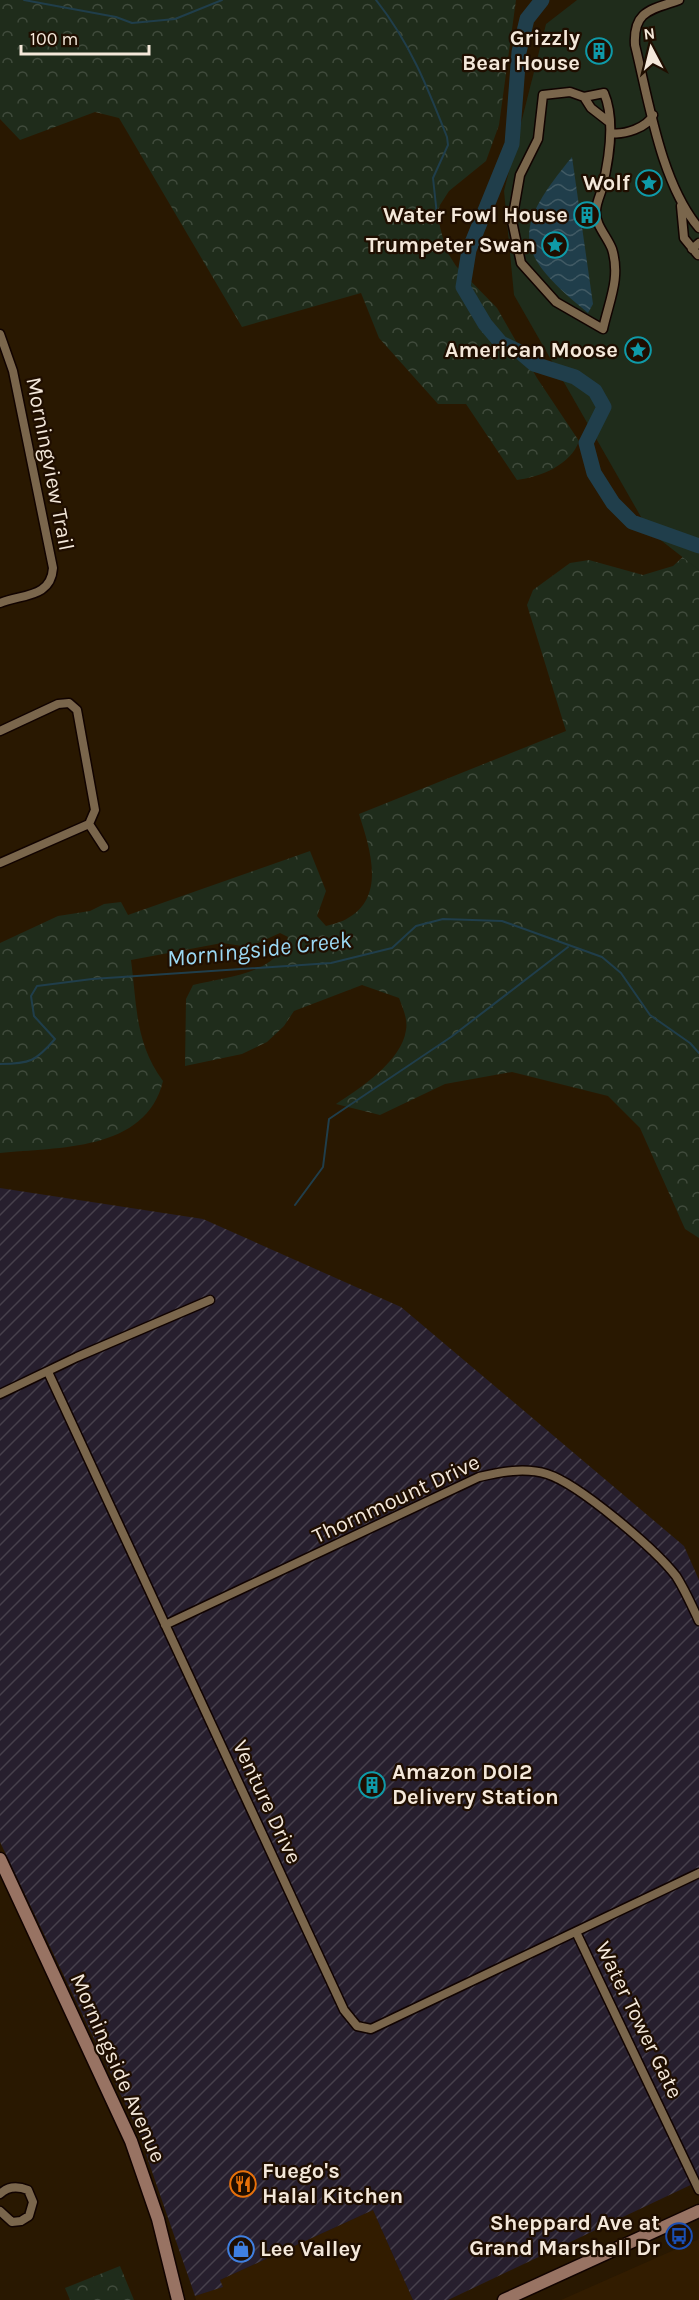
<svg xmlns="http://www.w3.org/2000/svg" width="699" height="2300" font-family="Karla,sans-serif">
  <style>
    .built { fill: #321c00 }
    .industrial { fill: url(#industrial-furrows) }
    .forest { fill: url(#forest-crowns) }
    .green { fill: #1f2c1b }
    .water { fill: url(#water-waves) }
    .lines { fill: none; stroke-linecap: round; stroke-linejoin: round }
    .stream { stroke: #203e4b; stroke-width: 2 }
    .river { stroke: #203e4b; stroke-width: 15 }
    .street-casing { stroke: #110300; stroke-width: 11 }
    .secondary-casing { stroke: #110300; stroke-width: 15 }
    .street { stroke: #7a664c; stroke-width: 8 }
    .secondary { stroke: #987363; stroke-width: 12 }
    .labels { text-anchor: middle; dominant-baseline: central; stroke-width: 4.5; stroke-linejoin: round; paint-order: stroke }
    .poi-label { font-size: 22px; font-weight: bold; fill: #f4e8da; stroke: #1f0e00; text-anchor: end }
    .street-label { font-size: 22px; fill: #f4e8da; stroke: #1f0e00 }
    .water-label { font-size: 24px; font-style: italic; fill: #9bd8f3; stroke: #1f0e00 }
  </style>
  <defs>
    <pattern id="industrial-furrows" width="10" height="10" patternUnits="userSpaceOnUse" patternTransform="scale(1.5)"><rect width="10" height="10" fill="#271f2e"/><path d="M-1 1l2-2M0 10L10 0M9 11l2-2" fill="none" stroke="#47404c"/></pattern>
    <pattern id="forest-crowns" width="20" height="18" patternUnits="userSpaceOnUse" patternTransform="scale(1.5)"><rect width="20" height="18" fill="#1f2c1b"/><path d="M2 6a3 3 0 1 1 6 0M12 15a3 3 0 1 1 6 0" fill="none" stroke="#404b3c"/></pattern>
    <pattern id="water-waves" width="16" height="10" patternUnits="userSpaceOnUse" patternTransform="scale(1.5)"><rect width="16" height="10" fill="#203e4b"/><path d="M0 5q4-4 8 0t8 0" fill="none" stroke="#415a64"/></pattern>
  </defs>
  <rect width="100%" height="100%" fill="#291801"/>
  <path class="built" d="M373 2210 413 2300H196L195 2296 222 2287 220 2280Z
    M699 2239V2300H561Z"/>
  <path class="industrial" d="M0 1188 203 1219 401 1307 684 1546 699 1580V2181L448 2300H413L373 2210 220 2280 223 2287 195 2296 138 2131 0 1842Z"/>
  <path class="forest" d="M0 0H516L499 125 486 161 449 191 440 205 437 215 446 250 456 266 497 308 537 378 579 441C571 465 540 477 517 480L466 404H438L379 338 361 293 242 327 119 118 95 112 20 140 0 119Z
    M699 542V1238L685 1229 640 1128 608 1096 512 1072 445 1084 380 1115 336 1104C359 1089 402 1061 406 1030 408 1019 403 1009 399 998L362 985 294 1011 284 1026 267 1042 242 1054 185 1066 186 999 193 985C227 976 276 975 288 937L280 933 249 947 222 943 131 960C137 1006 135 1043 163 1081 146 1152 57 1147 0 1153V943L58 916 90 911 104 904 121 902 128 915 310 851 326 891 317 916 326 926C333 924 342 922 348 918 387 896 369 846 359 814L566 731 527 605 533 590 570 563 589 560 643 575 673 566Z
    M120 2266 134 2300H70L65 2288Z"/>
  <path class="green" d="M577 0H699V570L649 531 514 295 504 191 546 24Z"/>
  <path class="water" d="M572 157 593 304 588 313C515 253 510 232 572 157Z"/>
  <g class="lines">
    <path class="stream" d="M24 0 116 17 132 23 175 19 222 0
      M376 0C410 43 427 86 447 137L448 145 433 178 437 215
      M0 1064C30 1064 36 1061 55 1039L34 1016 31 996 37 986 92 979 331 963 392 948 416 926 443 919 502 921 602 957 621 973 650 1015 690 1043 699 1053
      M295 1205 323 1167 329 1119 451 1037 568 947"/>
    <path class="river" d="M542 0 527 19 519 52 512 144 469 250 463 287 485 324 501 343 520 352 534 364 575 377 595 391 604 407 586 443 594 473 613 503 632 522 699 546"/>
    <g class="street-casing">
      <path id="street" d="M679 0C650 10 633 11 635 45 649 102 661 183 699 228
        M584 97 570 92 543 95 538 139 520 175 512 221 521 263 556 302 603 329C609 301 621 278 612 249 607 236 595 225 596 211 596 204 600 195 602 189 609 160 616 121 604 93L584 97 591 108 609 122
        M611 133C624 135 647 128 653 115
        M681 206 684 238 698 255
        M692 249 699 243
        M0 334 13 371 53 568C51 598 22 594 0 603
        M0 731 58 704 69 703 77 710 95 810 89 824 0 863
        M89 824 104 847
        M48 1372 344 2010 357 2026 371 2029 699 1873
        M0 1394 77 1357 210 1300
        M165 1625 479 1477C501 1472 524 1467 547 1474 579 1484 655 1549 676 1576 685 1590 692 1606 699 1621
        M576 1932 699 2190
        M0 2194C8 2186 18 2186 28 2190L33 2202 29 2216 21 2221 12 2222 0 2211"/>
    </g>
    <g class="secondary-casing">
      <path id="secondary" d="M0 1859 131 2141 158 2219 178 2300
        M504 2300 699 2211"/>
    </g>
    <use href="#street" class="street"/>
    <use href="#secondary" class="secondary"/>
  </g>
  <defs>
    <g id="building-ring" transform="scale(1.35)"><circle r="9.5" fill="#1f0e00" stroke="#0f9aa8" stroke-width="1.5"/><path d="M-4-6H4V6H1V3H-1V6H-4ZM-2.5-4.3h1.7v1.8h-1.7ZM.8-4.3h1.7v1.8H.8ZM-2.5-1h1.7V.8h-1.7ZM.8-1h1.7V.8H.8Z" fill="#0f9aa8"/></g>
    <g id="sight-ring" transform="scale(1.35)"><circle r="9.5" fill="#1f0e00" stroke="#0f9aa8" stroke-width="1.5"/><path d="M0-6L1.8-2.2L6-1.7L2.9 1.2L3.7 5.4L0 3.3L-3.7 5.4L-2.9 1.2L-6-1.7L-1.8-2.2Z" fill="#0f9aa8"/></g>
    <g id="restaurant-ring" transform="scale(1.35)"><circle r="9.5" fill="#1f0e00" stroke="#e8710a" stroke-width="1.5"/><path d="M-5-6h1v4h1v-4h1v4h1v-4h1v5L-1.5 .5V6h-2V.5L-5-1ZM5-6V6H3V1.5H1.5Q1.5-4 5-6Z" fill="#e8710a"/></g>
    <g id="bus-ring" transform="scale(1.35)"><circle r="9.5" fill="#1f0e00" stroke="#1a4fb4" stroke-width="1.5"/><path d="M-5-6H5V4H4V6H2V4H-2V6H-4V4H-5ZM-3.5-4V0h7V-4ZM-3.5 1.2v1.5H-2V1.2ZM2 1.2v1.5H3.5V1.2Z" fill="#1a4fb4"/></g>
    <g id="shop-ring" transform="scale(1.35)"><circle r="9.5" fill="#1f0e00" stroke="#3f7fe0" stroke-width="1.5"/><path d="M-5-2.5h2.3a2.7 3.5 0 0 1 5.4 0H5L5.5 6h-11ZM-1.5-2.5h3a1.5 2.3 0 0 0-3 0Z" fill="#3f7fe0"/></g>
  </defs>
  <g fill-rule="evenodd">
    <use href="#building-ring" x="599" y="51"/>
    <use href="#sight-ring" x="649" y="183"/>
    <use href="#building-ring" x="587" y="215"/>
    <use href="#sight-ring" x="555" y="245"/>
    <use href="#sight-ring" x="638" y="350"/>
    <use href="#building-ring" x="372" y="1785"/>
    <use href="#restaurant-ring" x="243" y="2184"/>
    <use href="#bus-ring" x="679" y="2236"/>
    <use href="#shop-ring" x="241" y="2249"/>
  </g>
  <g class="labels">
    <g class="poi-label">
      <text x="580" y="38">Grizzly<tspan x="580" dy="25">Bear House</tspan></text>
      <text x="630" y="183">Wolf</text>
      <text x="568" y="215">Water Fowl House</text>
      <text x="536" y="245">Trumpeter Swan</text>
      <text x="618" y="350">American Moose</text>
      <text x="392" y="1772" text-anchor="start">Amazon DOI2<tspan x="392" dy="25">Delivery Station</tspan></text>
      <text x="262" y="2171" text-anchor="start">Fuego's<tspan x="262" dy="25">Halal Kitchen</tspan></text>
      <text x="660" y="2223">Sheppard Ave at<tspan x="660" dy="25">Grand Marshall Dr</tspan></text>
      <text x="260" y="2249" text-anchor="start">Lee Valley</text>
    </g>
    <g class="street-label">
      <text transform="translate(50 464) rotate(79)">Morningview Trail</text>
      <text transform="translate(396 1499) rotate(-25)">Thornmount Drive</text>
      <text transform="translate(267 1802) rotate(65)">Venture Drive</text>
      <text transform="translate(639 2020) rotate(64)">Water Tower Gate</text>
      <text transform="translate(118 2068) rotate(66)">Morningside Avenue</text>
    </g>
    <g class="water-label">
      <text transform="translate(259 949) rotate(-6)">Morningside Creek</text>
    </g>
  </g>
  <g transform="translate(651 48) rotate(353)" stroke="#1f0e00" stroke-width="4.5" paint-order="stroke">
  <path d="M0-4.5L10 22L0 15L-10 22Z" fill="#f4e8da"/>
  <text y="-9" font-size="16" font-weight="bold" text-anchor="middle" fill="#f4e8da">N</text>
  </g>
  <path d="M21 45v9h128v-9" fill="none" stroke="#f4e8da" stroke-width="3"/>
  <text x="30" y="45" font-size="18" fill="#f4e8da" stroke="#1f0e00" stroke-width="4.5" paint-order="stroke">100 m</text>
</svg>
